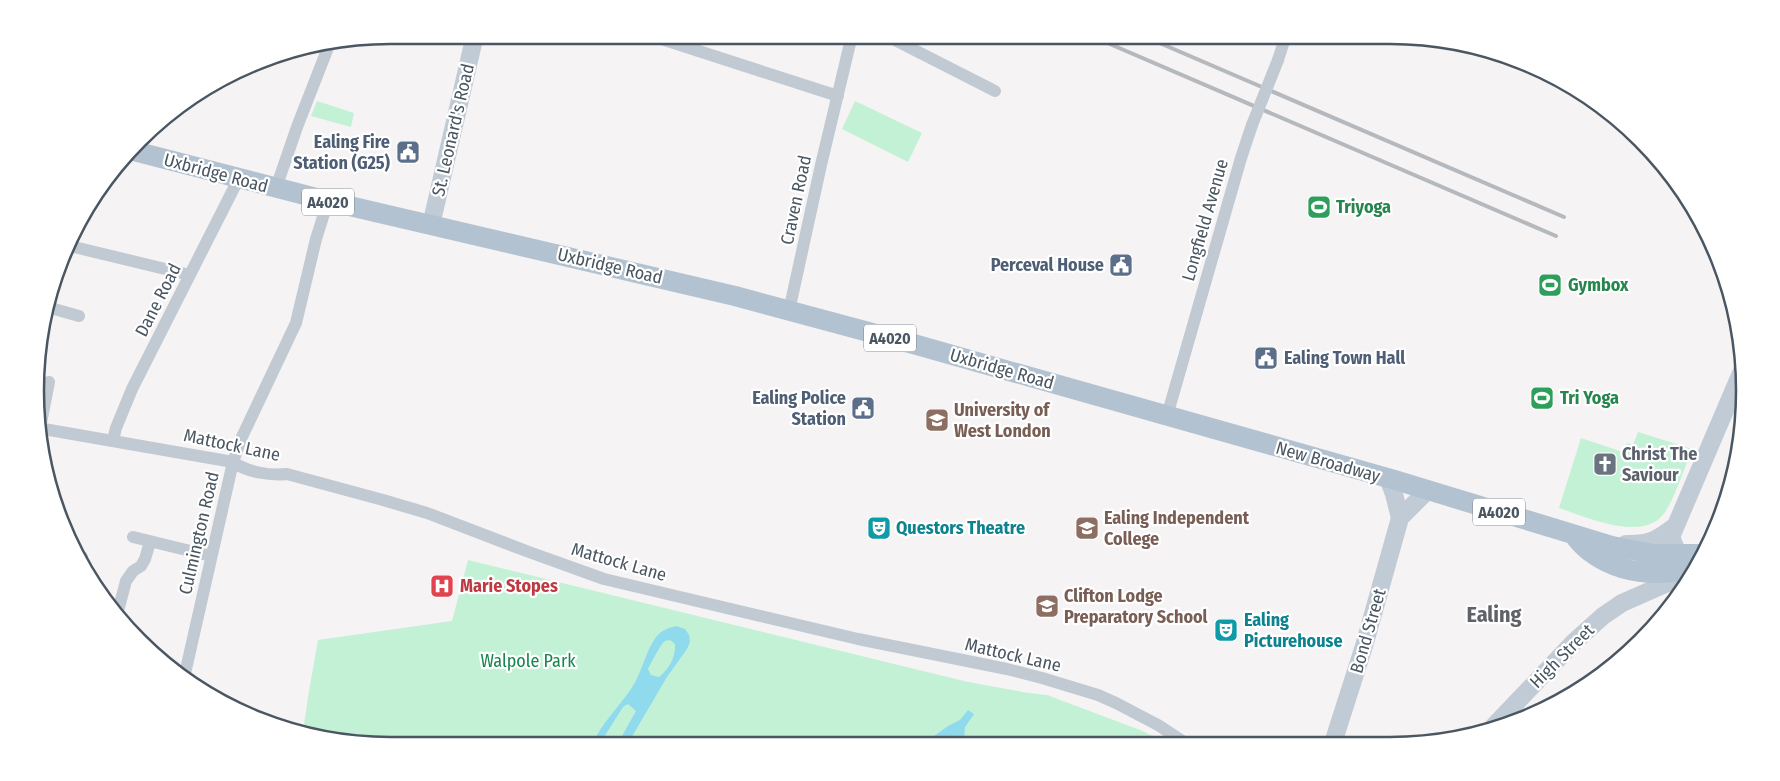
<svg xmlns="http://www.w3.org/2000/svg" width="1780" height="781" font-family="'Fira Sans Condensed',sans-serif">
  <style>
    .green { fill: #c3f1d5 }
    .water { fill: #90daee; fill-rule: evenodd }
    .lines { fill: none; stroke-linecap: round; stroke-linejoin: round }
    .street { stroke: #c1cad2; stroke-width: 12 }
    .secondary { stroke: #c1cbd6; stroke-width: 18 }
    .primary { stroke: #b3c2d1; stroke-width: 20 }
    .rail { stroke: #b5b8bd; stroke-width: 4 }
    .street-bridge { stroke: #c1cad2; stroke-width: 12 }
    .labels { text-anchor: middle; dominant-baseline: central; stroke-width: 4.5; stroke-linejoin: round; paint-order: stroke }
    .shield { fill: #fff; stroke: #808990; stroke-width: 1 }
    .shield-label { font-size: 16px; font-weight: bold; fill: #4a5661 }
    .street-label { font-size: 18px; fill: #4a5661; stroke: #fff }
    .service-label { font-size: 18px; font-weight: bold; fill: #4e5e75; stroke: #fff; text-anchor: end }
    .leisure-label { font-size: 18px; font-weight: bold; fill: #27864d; stroke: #fff; text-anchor: start }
    .education-label { font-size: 18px; font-weight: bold; fill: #785e54; stroke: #fff; text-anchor: start }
    .worship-label { font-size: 18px; font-weight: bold; fill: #5b616d; stroke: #fff; text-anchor: start }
    .culture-label { font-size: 18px; font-weight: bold; fill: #0d838f; stroke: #fff; text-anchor: start }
    .health-label { font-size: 18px; font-weight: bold; fill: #be3a42; stroke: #fff; text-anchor: start }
    .park-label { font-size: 18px; fill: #17864f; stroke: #fff }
    .district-label { font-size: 22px; font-weight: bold; fill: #5f6368; stroke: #fff }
    .rim { fill: none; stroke: #4a5661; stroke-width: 2.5 }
  </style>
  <rect width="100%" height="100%" fill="#f5f3f3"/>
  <path class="green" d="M317 101 354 113 351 127 311 116Z
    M855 101 922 133 908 162 842 129Z
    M1638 432 1692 449C1685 466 1673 504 1662 516 1639 541 1586 517 1559 508L1581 438 1623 452 1627 443 1633 445Z
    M468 560 968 682 1029 693 1047 695 1140 730 1170 744 391 746 303 732 308 697 318 640 452 621Z"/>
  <path class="water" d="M676 626 685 629 689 635 690 642 687 649 667 677 627 745H617L636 711 628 704 623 707 599 745H592C601 724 618 708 631 689 642 673 645 652 656 637 662 630 668 628 676 626ZM670 640 675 644C676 657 669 669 659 677L651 675 648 669C650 665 660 646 663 643 665 640 666 641 670 640Z
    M968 710 974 714 965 727 964 740 961 744H928L934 736 948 726 960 720Z"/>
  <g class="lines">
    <path class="street" d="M459 35 474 41
      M649 35 838 96
      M885 35 995 91
      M1278 60 1286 35
      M276 188 297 127 329 45
      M70 246 190 275
      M47 307 79 316
      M789 311 821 165 852 35
      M1167 416 1241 158 1252 125
      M38 428 233 462C247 472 270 476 287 474L383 500 427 513 529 552 604 579 858 639 1007 669 1042 678 1098 695 1116 703 1158 725 1187 744
      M40 428 49 382
      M113 440 116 428 132 389 239 178
      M133 537 211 556
      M80 564 82 557
      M118 611 126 581 133 571 141 566 145 559 150 542
      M184 678 233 462 241 439 296 323 316 239 328 201"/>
    <path class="secondary" d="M431 225 475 35
      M1388 478 1394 494 1400 518
      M1626 544C1649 545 1657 540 1674 527
      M1686 562 1678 554 1671 537 1744 366
      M1492 728 1574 642 1603 616 1622 603 1688 574
      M1333 743 1364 646 1400 518 1428 490"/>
    <path class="primary" d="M134 151 328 201 735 296 917 345 1395 480 1612 546 1653 554H1702
      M1576 538C1581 544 1587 550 1593 554 1623 575 1660 576 1694 569"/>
    <path class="rail" d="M1089 35 1556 236
      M1141 35 1564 217
      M1730 309 1735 311"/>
    <path class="street-bridge" d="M1252 125 1278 60"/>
  </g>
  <defs>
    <g id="civic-square" transform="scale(1.25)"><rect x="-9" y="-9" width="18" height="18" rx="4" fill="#5c6f8a" stroke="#fff"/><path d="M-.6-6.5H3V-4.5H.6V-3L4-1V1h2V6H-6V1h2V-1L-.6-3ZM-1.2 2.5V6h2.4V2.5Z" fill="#fff"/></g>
    <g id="stadium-square" transform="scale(1.25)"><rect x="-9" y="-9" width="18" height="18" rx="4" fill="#2e9e5b" stroke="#fff"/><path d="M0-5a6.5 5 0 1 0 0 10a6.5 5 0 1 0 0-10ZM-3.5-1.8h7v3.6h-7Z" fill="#fff"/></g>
    <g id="university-square" transform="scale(1.25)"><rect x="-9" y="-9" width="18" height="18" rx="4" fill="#8d6e63" stroke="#fff"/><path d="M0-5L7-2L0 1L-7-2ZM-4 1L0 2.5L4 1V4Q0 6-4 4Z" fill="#fff"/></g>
    <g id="church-square" transform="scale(1.25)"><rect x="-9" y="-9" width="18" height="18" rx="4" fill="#6b7280" stroke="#fff"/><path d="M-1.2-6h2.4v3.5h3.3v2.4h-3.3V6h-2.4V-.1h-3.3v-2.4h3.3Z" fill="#fff"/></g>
    <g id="theatre-square" transform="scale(1.25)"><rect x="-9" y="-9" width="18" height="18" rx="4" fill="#0f9aa8" stroke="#fff"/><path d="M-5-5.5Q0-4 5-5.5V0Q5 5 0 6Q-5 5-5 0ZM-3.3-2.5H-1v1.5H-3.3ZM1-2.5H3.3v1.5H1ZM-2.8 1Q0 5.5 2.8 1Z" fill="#fff"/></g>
    <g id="school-square" transform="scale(1.25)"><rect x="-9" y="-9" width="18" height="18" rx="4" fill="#8d6e63" stroke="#fff"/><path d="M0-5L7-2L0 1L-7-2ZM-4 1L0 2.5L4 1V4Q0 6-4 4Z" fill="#fff"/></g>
    <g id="hospital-square" transform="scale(1.25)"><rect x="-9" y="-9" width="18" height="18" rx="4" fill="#e0444e" stroke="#fff"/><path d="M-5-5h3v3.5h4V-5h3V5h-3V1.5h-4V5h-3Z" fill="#fff"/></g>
  </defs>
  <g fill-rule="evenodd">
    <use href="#civic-square" x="408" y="152"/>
    <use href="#stadium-square" x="1319" y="207"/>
    <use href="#civic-square" x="1121" y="265"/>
    <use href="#stadium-square" x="1550" y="285"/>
    <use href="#civic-square" x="1266" y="358"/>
    <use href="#stadium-square" x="1542" y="398"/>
    <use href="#civic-square" x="863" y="408"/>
    <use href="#university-square" x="937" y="420"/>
    <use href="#church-square" x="1605" y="464"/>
    <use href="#theatre-square" x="879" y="528"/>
    <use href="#school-square" x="1087" y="528"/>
    <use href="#hospital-square" x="442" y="586"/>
    <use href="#school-square" x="1047" y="606"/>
    <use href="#theatre-square" x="1226" y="630"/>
  </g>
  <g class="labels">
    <g class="shield">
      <rect x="302" y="188.5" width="52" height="27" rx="4"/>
      <rect x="864" y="324.5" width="52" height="27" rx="4"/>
      <rect x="1473" y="498.5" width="52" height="27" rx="4"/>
    </g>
    <g class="shield-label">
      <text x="328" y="202">A4020</text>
      <text x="890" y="338">A4020</text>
      <text x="1499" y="512">A4020</text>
    </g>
    <g class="street-label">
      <text transform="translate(453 130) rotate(-77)">St. Leonard's Road</text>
      <text transform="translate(216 173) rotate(15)">Uxbridge Road</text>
      <text transform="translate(796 200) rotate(-78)">Craven Road</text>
      <text transform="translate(1205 220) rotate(-74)">Longfield Avenue</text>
      <text transform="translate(610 266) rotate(13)">Uxbridge Road</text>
      <text transform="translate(158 300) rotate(-63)">Dane Road</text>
      <text transform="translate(1002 369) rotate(16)">Uxbridge Road</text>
      <text transform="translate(232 445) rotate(12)">Mattock Lane</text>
      <text transform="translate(1328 462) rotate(16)">New Broadway</text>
      <text transform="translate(199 533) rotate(-77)">Culmington Road</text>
      <text transform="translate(619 562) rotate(16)">Mattock Lane</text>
      <text transform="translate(1368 631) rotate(-74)">Bond Street</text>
      <text transform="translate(1013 655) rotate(13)">Mattock Lane</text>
      <text transform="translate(1562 656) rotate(-45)">High Street</text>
    </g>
    <g class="service-label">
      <text x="390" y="142">Ealing Fire<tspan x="390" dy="21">Station (G25)</tspan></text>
      <text x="1104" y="265">Perceval House</text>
      <text x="1284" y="358" text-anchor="start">Ealing Town Hall</text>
      <text x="846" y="398">Ealing Police<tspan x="846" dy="21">Station</tspan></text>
    </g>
    <g class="leisure-label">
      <text x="1336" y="207">Triyoga</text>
      <text x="1568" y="285">Gymbox</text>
      <text x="1560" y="398">Tri Yoga</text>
    </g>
    <g class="education-label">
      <text x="954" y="410">University of<tspan x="954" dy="21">West London</tspan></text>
      <text x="1104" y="518">Ealing Independent<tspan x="1104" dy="21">College</tspan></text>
      <text x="1064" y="596">Clifton Lodge<tspan x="1064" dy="21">Preparatory School</tspan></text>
    </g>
    <g class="worship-label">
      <text x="1622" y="454">Christ The<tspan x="1622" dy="21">Saviour</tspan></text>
    </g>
    <g class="culture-label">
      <text x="896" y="528">Questors Theatre</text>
      <text x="1244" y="620">Ealing<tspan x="1244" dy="21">Picturehouse</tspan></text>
    </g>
    <g class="health-label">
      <text x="460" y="586">Marie Stopes</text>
    </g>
    <g class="park-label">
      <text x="528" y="661">Walpole Park</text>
    </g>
    <g class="district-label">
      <text x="1494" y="614">Ealing</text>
    </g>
  </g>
  <path d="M0 0H1780V781H0ZM390 44H1390A346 346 0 0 1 1736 390V391A346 346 0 0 1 1390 737H390A346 346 0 0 1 44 391V390A346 346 0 0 1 390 44Z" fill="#fff" fill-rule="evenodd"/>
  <path class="rim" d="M390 44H1390A346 346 0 0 1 1736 390V391A346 346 0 0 1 1390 737H390A346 346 0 0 1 44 391V390A346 346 0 0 1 390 44Z"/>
</svg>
